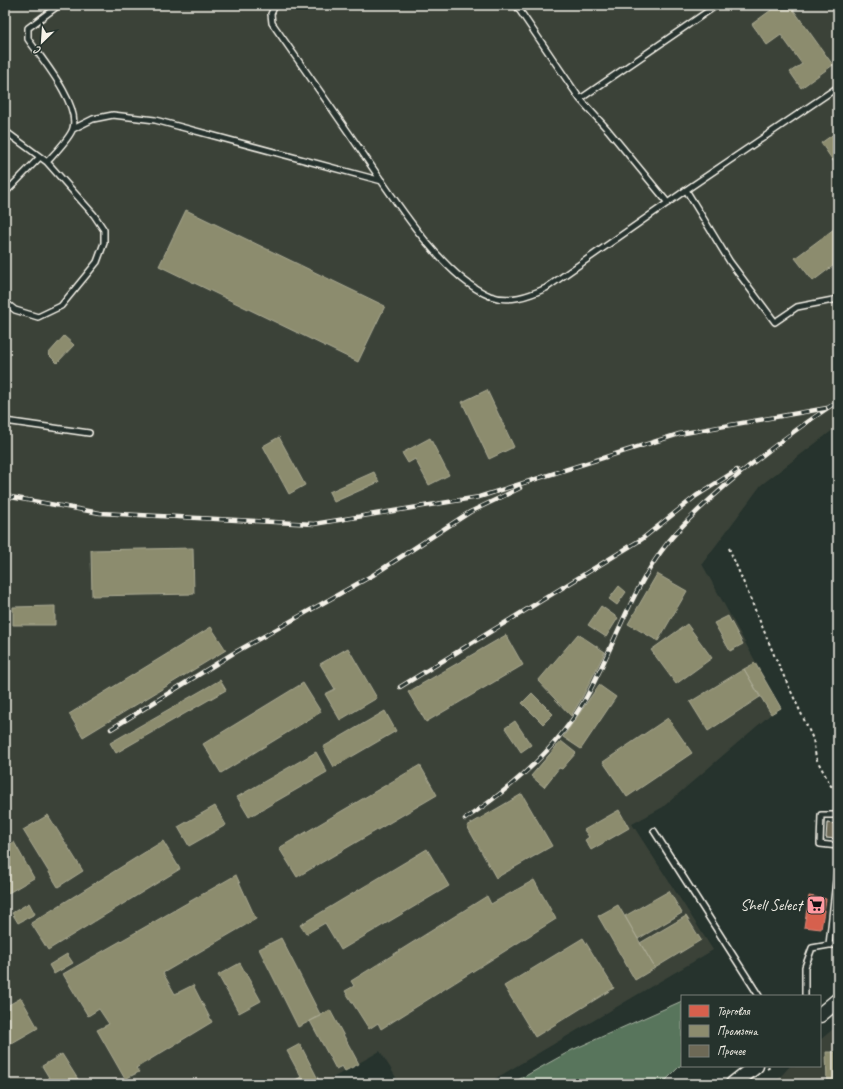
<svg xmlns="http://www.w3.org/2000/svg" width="843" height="1089" font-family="Caveat,sans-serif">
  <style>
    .built { fill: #3b4339 }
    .green { fill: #58745b; stroke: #a6b2a2 }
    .shops { fill: #d6604d; stroke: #df8c7c }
    .industry { fill: #8c8c6e; stroke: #abaa93 }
    .building { fill: #6d6956; stroke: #f4f1e8 }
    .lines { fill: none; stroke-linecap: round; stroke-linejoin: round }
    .lane-casing { stroke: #f4f1e8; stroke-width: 8 }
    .secondary-casing { stroke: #f4f1e8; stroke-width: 17 }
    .path { stroke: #f4f1e8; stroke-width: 2; stroke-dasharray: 3 3; stroke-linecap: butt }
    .lane { stroke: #26332d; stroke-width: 5 }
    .secondary { stroke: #26332d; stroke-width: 14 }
    .rail-casing { stroke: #f4f1e8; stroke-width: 4.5 }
    .rail { stroke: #26332d; stroke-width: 3; stroke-dasharray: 9; stroke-linecap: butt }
    .labels { text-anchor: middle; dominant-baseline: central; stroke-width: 4; stroke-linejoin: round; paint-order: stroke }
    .poi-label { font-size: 16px; fill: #f4f1e8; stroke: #26332d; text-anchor: end }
  </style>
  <rect width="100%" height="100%" fill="#26332d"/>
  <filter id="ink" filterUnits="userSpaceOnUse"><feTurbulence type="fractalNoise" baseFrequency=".025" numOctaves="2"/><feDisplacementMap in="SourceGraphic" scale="8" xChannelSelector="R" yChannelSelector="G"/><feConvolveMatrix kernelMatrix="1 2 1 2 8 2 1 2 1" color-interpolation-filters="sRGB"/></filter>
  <g filter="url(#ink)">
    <path class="built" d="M5 5H838V426L761 485 702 564 781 708 771 714 663 807 632 824 713 950 486 1084H400L380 1051 322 1084H5Z
      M838 1025V1084H774L790 1066H820V1040Z"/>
    <path class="green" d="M682 1001V1064L667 1079 665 1084H511L572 1050Z"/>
    <path class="shops" d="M809 896 826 899 821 929 804 927Z"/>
    <path class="industry" d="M778 5H790L833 65 801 88 790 72 802 64 781 35 767 45 752 24Z
      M838 131V168L821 143Z
      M186 210 385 306 358 362 159 266Z
      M838 226V262L813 281 795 258Z
      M64 336 74 345 57 363 48 354Z
      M487 390 514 447 489 459 462 402Z
      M279 437 305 485 289 494 263 446Z
      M430 438 449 475 429 485 415 459 408 463 402 453Z
      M374 472 379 482 334 502 329 492Z
      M193 548 194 594 92 596 91 550Z
      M657 574 687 591 658 641 628 624Z
      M619 586 626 592 617 605 609 599Z
      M55 606V625H13V607Z
      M601 606 618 618 606 637 588 625Z
      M728 616 743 644 730 651 714 623Z
      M687 624 712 658 676 684 651 650Z
      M211 627 226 650 83 737 69 714Z
      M578 634 605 652 582 698 571 716 538 681Z
      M506 635 523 665 426 722 408 692Z
      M348 648 377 698 340 720 325 694 335 689 320 664Z
      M755 663 781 708 771 714 744 669Z
      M744 669 760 697 708 731 690 702Z
      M220 680 226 690 116 753 110 743Z
      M303 683 321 712 221 773 203 744Z
      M599 685 616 697 581 749 563 737Z
      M532 693 553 714 543 724 522 703Z
      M385 711 396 731 334 767 323 747Z
      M668 718 692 753 627 797 603 762Z
      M515 721 531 745 521 752 505 728Z
      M561 741 576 753 562 769 559 768 544 787 531 776Z
      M316 752 327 772 249 817 237 797Z
      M420 765 437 795 297 877 279 848Z
      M522 794 552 846 496 878 467 826Z
      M215 806 226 825 189 846 178 827Z
      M619 810 629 828 591 850 585 840 589 837 584 830Z
      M48 815 83 871 58 887 23 830Z
      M163 841 180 869 48 950 31 923Z
      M14 842 34 878 5 895V847Z
      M427 849 449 886 341 950 325 923 306 934 300 925Z
      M236 875 256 919 163 973 175 994 193 985 212 1022 136 1068 139 1072 125 1079 97 1030 109 1024 99 1009 88 1016 63 974Z
      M534 880 556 919 381 1029 378 1023 369 1029 345 991 354 986 351 981 487 896 491 904Z
      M669 891 682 913 638 939 625 916Z
      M29 903 35 914 18 923 12 913Z
      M618 905 655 968 635 980 598 916Z
      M686 916 701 940 655 968 640 943Z
      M281 938 321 1016 298 1027 259 949Z
      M583 938 614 988 535 1037 504 986Z
      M67 954 73 963 54 974 49 965Z
      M240 963 261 1001 239 1013 218 975Z
      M21 998 38 1028 5 1047V1007Z
      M330 1010 359 1064 345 1071 342 1066 336 1069 310 1021Z
      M300 1044 319 1081 314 1084H288L301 1077 287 1051Z
      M826 1052H838V1084H827Z
      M62 1054 81 1084H53L42 1066Z"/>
    <path class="building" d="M827 823 838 824V839L826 838Z"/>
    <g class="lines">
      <g class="lane-casing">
        <path id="lane" d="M275 5 271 14 272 23C300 63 329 104 357 145 388 189 440 276 490 296 509 303 529 296 546 288L686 190 838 87
          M516 5 580 99 608 130 668 203
          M580 99 717 5
          M73 129 93 119 113 115 155 120 382 181
          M5 131 47 162 94 215 104 230V243L97 262 61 306 38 317 15 310 5 302
          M47 162C54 154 71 137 73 128 80 104 41 58 28 39V28L59 5
          M686 190 730 262 775 322 797 307 838 299
          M5 193 40 157
          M5 421 89 433
          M838 815H821L820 844 838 846
          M654 831 759 996
          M829 945 838 862
          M805 996V967L812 948 829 945H838"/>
      </g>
      <g class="secondary-casing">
        <path id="secondary" d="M820 1015 838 1000
          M733 1084 756 1066"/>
      </g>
      <path class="path" d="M729 548 775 657 813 739 816 758 831 786 838 787
        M767 1069 772 1066"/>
      <use href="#lane" class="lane"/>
      <use href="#secondary" class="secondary"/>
      <g class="rail-casing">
        <path id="rail" d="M5 496 100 513 314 524 479 497 679 434 827 408
          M400 687 642 539 696 496 737 470
          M111 729 232 654 373 575 470 512 520 488
          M465 819C513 787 559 747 587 696 615 644 632 587 669 541 685 521 706 503 725 486 761 455 799 427 838 401"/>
      </g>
      <use href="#rail" class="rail"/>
    </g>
  </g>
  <defs>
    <g id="supermarket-square" transform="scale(1)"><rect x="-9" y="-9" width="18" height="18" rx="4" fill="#ff9aa2" stroke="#26332d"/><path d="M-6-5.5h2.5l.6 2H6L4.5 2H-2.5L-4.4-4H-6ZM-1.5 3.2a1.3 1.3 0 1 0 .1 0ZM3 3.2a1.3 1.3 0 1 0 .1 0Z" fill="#111"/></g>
  </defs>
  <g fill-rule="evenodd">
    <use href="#supermarket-square" x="816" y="905"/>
  </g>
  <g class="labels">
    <g class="poi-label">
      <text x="802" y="905">Shell Select</text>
    </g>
  </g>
  <rect width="843" height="1089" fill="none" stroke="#26332d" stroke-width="20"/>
  <rect x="10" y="10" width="823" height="1069" fill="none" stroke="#f4f1e8" stroke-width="1.5" filter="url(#ink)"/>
  <rect x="681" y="995" width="140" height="72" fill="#26332d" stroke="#787f78"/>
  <rect x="689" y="1005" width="20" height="12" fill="#d6604d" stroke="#787f78"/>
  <text x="717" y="1015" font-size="12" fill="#f4f1e8">Торговля</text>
  <rect x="689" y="1025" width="20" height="12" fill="#8c8c6e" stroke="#787f78"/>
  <text x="717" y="1035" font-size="12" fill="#f4f1e8">Промзона</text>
  <rect x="689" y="1045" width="20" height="12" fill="#6d6956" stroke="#787f78"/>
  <text x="717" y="1055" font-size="12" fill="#f4f1e8">Прочее</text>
  <g transform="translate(42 42) rotate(205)" stroke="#26332d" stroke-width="3" paint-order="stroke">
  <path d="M0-3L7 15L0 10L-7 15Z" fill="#f4f1e8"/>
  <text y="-6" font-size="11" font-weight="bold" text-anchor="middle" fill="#f4f1e8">С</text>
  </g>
</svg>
